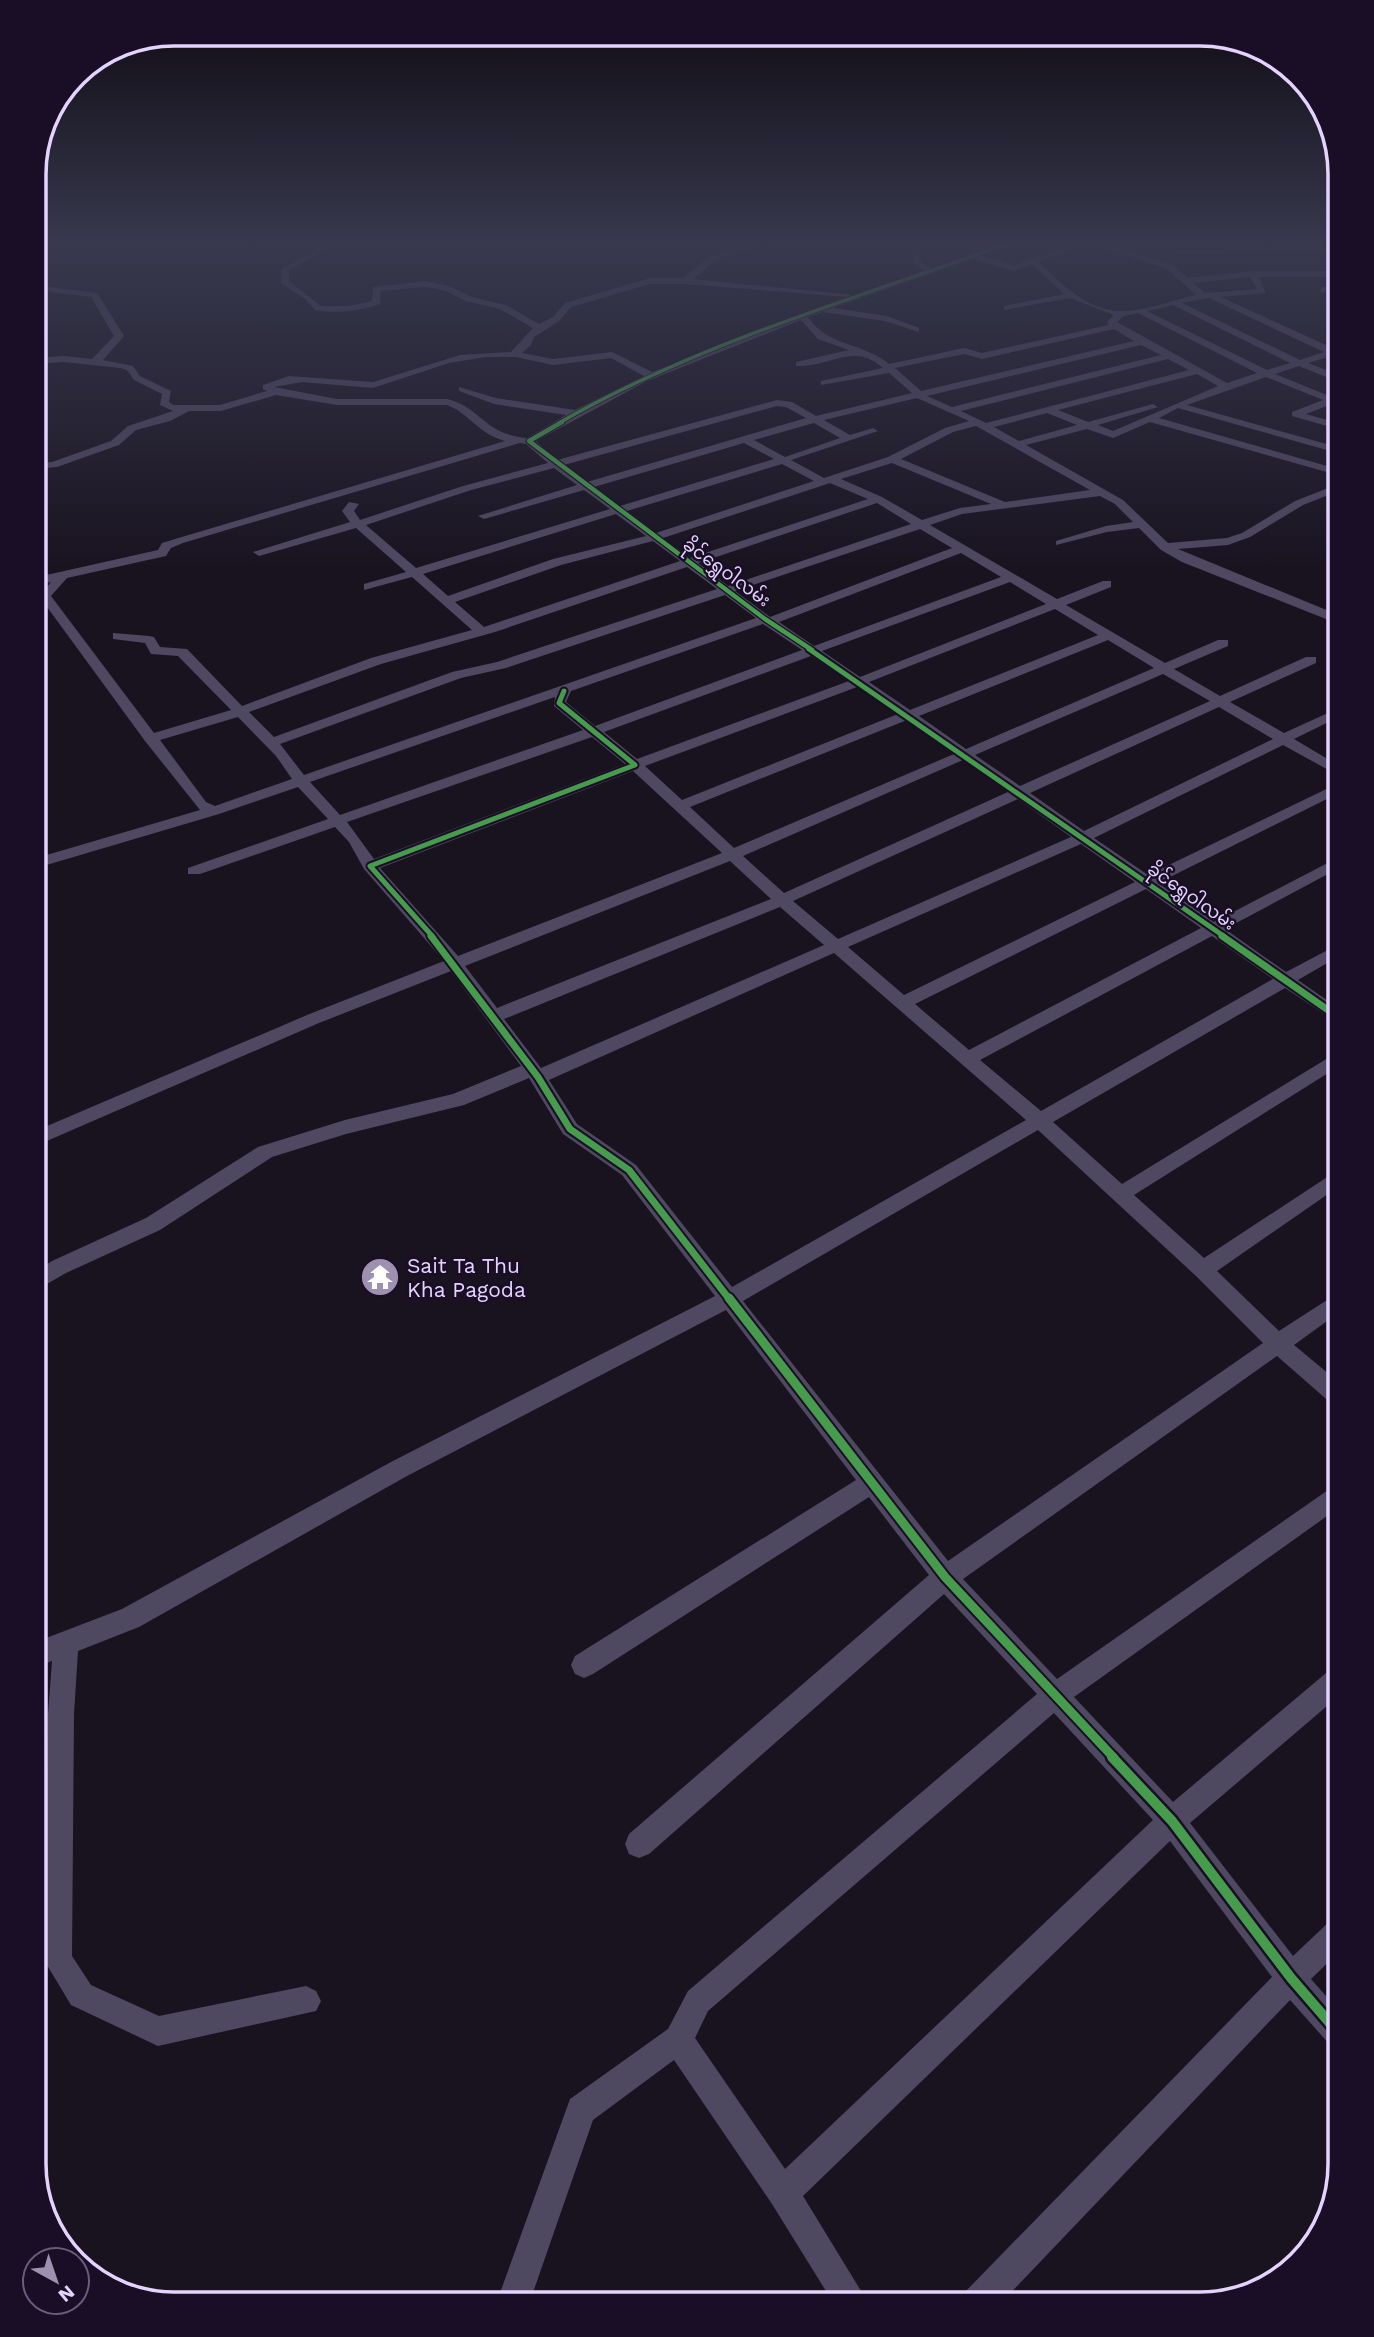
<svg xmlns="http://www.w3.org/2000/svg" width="1374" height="2337" font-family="'Work Sans','Noto Sans Myanmar',sans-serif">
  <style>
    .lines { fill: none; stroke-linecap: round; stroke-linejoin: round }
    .minor { fill: #4f4861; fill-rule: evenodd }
    .cycleway-far5-casing { stroke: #190e25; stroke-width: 5 }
    .cycleway-far4-casing { stroke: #190e25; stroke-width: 7 }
    .cycleway-far3-casing { stroke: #190e25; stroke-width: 9 }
    .cycleway-far2-casing { stroke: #190e25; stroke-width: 11 }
    .cycleway-far1-casing { stroke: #190e25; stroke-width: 13 }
    .cycleway-casing { stroke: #190e25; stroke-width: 15 }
    .cycleway-far5 { stroke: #469c4c; stroke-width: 3.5 }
    .cycleway-far4 { stroke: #469c4c; stroke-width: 4.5 }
    .cycleway-far3 { stroke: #469c4c; stroke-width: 5 }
    .cycleway-far2 { stroke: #469c4c; stroke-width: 7 }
    .cycleway-far1 { stroke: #469c4c; stroke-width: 9 }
    .cycleway { stroke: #469c4c; stroke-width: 10 }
    .labels { text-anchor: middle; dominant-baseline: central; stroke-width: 5; stroke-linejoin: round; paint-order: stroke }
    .far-street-label { font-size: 18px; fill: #e4d3ff; stroke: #190e25 }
    .poi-label { font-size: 21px; fill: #e4d3ff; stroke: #190e25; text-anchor: start }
    .rim { fill: none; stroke: #e4d3ff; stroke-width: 3.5 }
  </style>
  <rect width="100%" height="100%" fill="#191320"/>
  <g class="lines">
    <path class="minor" d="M323 243H331L332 247 289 270V281L321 306H348L372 301 373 287 426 281 449 286 472 297 506 305 539 324 553 317 565 303 650 278H683L709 257 751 243H763L715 261 693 279 854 295 925 271 913 263 910 246 913 243H922L918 247 921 262 932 268 1002 243H1014L981 256 1014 265 1076 243H1100L1172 264 1188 278 1253 271H1341V277H1259L1266 293 1221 297 1341 352V358L1328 357 1308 363 1341 376V383L1299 366 1275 374 1332 397H1340L1341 407 1332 404 1306 414 1341 424V430L1292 416V412L1323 400 1266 377 1187 405 1341 448V454L1178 408 1159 418 1341 470V476L1150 422 1113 438 1087 429 1026 445 1123 500 1168 543 1227 538 1242 533 1295 501 1341 483V490L1303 505 1250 537 1228 545 1178 549 1341 616V625L1182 562 1161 550 1139 528 1107 532 1056 545V541L1106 526 1133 522 1115 504 1100 496 962 514 930 525 1057 599 1103 581H1111V587L1066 605 1165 663 1218 640H1228V646L1174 669 1220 696 1306 657H1316V663L1230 702 1284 733 1341 707V716L1294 739 1341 767V777L1283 745 1094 838 1148 875 1341 782V792L1158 883 1214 922 1341 856V867L1225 929 1286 972 1341 943V955L1298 980 1341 1010V1025L1285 988 1053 1122 1122 1184 1341 1050V1065L1134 1195 1204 1258 1341 1168V1185L1217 1271 1279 1331 1341 1291V1311L1294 1345 1341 1384V1408L1333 1405 1277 1356 963 1579 1057 1679 1341 1481V1506L1074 1697 1173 1802 1332 1668 1341 1664V1694L1190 1823 1293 1956 1331 1920 1341 1916V1950L1311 1979 1341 2013V2051L1331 2046 1290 2000 1000 2304H961L965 2292 1272 1977 1170 1841 803 2196 869 2304H834L772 2204 674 2060 593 2120 529 2304H496L570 2099 668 2029 688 1991 1037 1694 944 1594 649 1854 639 1858 629 1854 625 1844 629 1834 929 1575 869 1497 593 1674 584 1678 575 1674 571 1665 575 1656 856 1480 726 1310 407 1476 139 1627 78 1651 74 1714 72 1956 91 1985 159 2016 306 1986 316 1991 321 2001 316 2011 158 2046 71 2005 44 1960 48 1714 52 1661 33 1668V1643L122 1609 391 1462 715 1296 622 1175 563 1134 529 1078 464 1105 346 1134 272 1157 160 1230 66 1273 33 1292V1273L52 1261 146 1218 258 1147 345 1120 453 1094 521 1066 451 971 319 1023 33 1147V1132L307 1015 444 961 364 869 349 842 335 827 200 874H188V868L328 819 298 787 219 814 33 869V859L200 810 145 741 39 596 51 582 33 586V578L158 550 162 543 175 539 505 441C477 433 469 413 447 405H337L276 395 221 411H189L170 421 136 430 119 445 57 467 33 469V463L52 462 111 441 128 426 173 411 160 405 162 394 134 380 127 370 120 368 64 362 34 364V358L64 356 92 359 114 336 91 297 34 290V285L97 293 124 336 103 360 133 366 140 376 171 391 169 402 173 405H220L267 391 263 389V385L289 376 373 382 460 355 511 352 533 328 500 309 466 301 446 291 426 287 381 291 380 304C359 311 337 314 315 310L305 299 282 284 281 269 324 246ZM1088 244 1166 268 1196 295C1173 300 1146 311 1122 311 1089 312 1060 283 1039 262ZM973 259 1014 271 1032 264 1064 294 1004 306V310L1070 298 1114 315 1107 322 1109 325 982 353 964 348 889 364C865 343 826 346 808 317L823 312 885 321 919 332V328L887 316 833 308ZM1250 277 1257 289 1205 293 1193 283ZM650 284H685L847 297 652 372 612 352 553 359 522 353 531 345 534 337 559 321 571 307ZM1209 298 1324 352 1300 360 1182 303ZM1173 305 1290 363 1267 370 1147 311ZM1138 313 1257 373 1227 383 1117 322 1124 316ZM801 320 818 339 849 350 796 362V366C829 368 853 341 883 368L821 381V385L889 373 912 393 816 416 792 402 777 400 557 460 536 441 647 381ZM1114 329 1134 341 921 391 895 368 964 354 982 359ZM1141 345 1161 355 952 407 927 396ZM486 357H516L553 365 611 358 644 376 575 410 496 398 459 387V391L494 404 566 415 527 438C483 434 481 407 447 399H337L274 387 302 382 373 388 449 363ZM1168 359 1189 370 986 423 961 411ZM1197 374 1218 386 1113 431 1098 425 1158 407 1153 404 1088 422 1058 410ZM917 398 969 421 945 428 888 457 824 478 791 460 878 431 873 428 850 435 824 420ZM777 406 786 407 806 418 587 482 564 465ZM1047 413 1077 425 1019 441 994 427ZM814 423 840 438 785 457 754 440ZM976 426 1090 490 1005 502 901 459 953 432ZM520 443 526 444 548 463 463 486 360 520 354 511 359 504 349 502 342 511 350 522 253 552 259 556 356 528 406 572 364 584V590L412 577 472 630 371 658 242 706 187 649 160 647 154 637 149 636 113 633V639L145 643 151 654 178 656 231 710 154 733 51 596 67 578 166 556 171 548 183 543ZM744 443 774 459 620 506 594 487ZM892 463 991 504 960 508 922 520 882 497 841 479ZM782 464 814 481 656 533 627 511ZM554 468 577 485 478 516 484 519 584 490 610 509 416 568 366 525 471 490ZM830 483 868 499 690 558 663 538ZM877 503 911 524 728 586 698 563ZM616 514 646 536 553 559 448 596 423 574ZM920 529 952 548 770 617 735 591ZM653 541 680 561 484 627 455 602 561 565ZM961 553 1001 577 814 646 779 622ZM687 567 717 589 497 662 452 672 274 737 249 712 381 664 495 632ZM1010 582 1046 604 860 677 822 651ZM725 595 756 618 304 775 280 744 461 678 506 668ZM1055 609 1098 635 910 710 869 682ZM763 624 802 650 595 726 566 702 571 691ZM1108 640 1154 668 966 749 919 716ZM811 656 849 681 637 759 604 732ZM1163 674 1210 701 1020 786 975 755ZM857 687 898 714 682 800 645 766ZM555 697 554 706 583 730 340 815 310 782ZM1219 707 1273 739 1084 831 1030 793ZM238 717 276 756 292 779 215 806 206 802 160 740ZM907 720 954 754 734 848 690 807ZM592 737 625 764 374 859 347 822ZM963 760 1008 792 784 893 743 856ZM633 771 722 853 458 956 380 868ZM1018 799 1071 837 838 939 793 901ZM1081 844 1135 882 904 995 848 947ZM730 861 771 899 497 1008 465 966ZM1146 889 1201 928 969 1050 915 1004ZM780 907 824 945 541 1068 504 1019ZM1212 936 1273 979 1041 1111 980 1060ZM834 953 1026 1120 732 1287 636 1165 577 1124 549 1080ZM1038 1130 1196 1276 1263 1343 948 1561 743 1301ZM1054 1713 1153 1820 785 2169 695 2038 708 2011Z
      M1341 246V250L1171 254 1167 252Z
      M1322 287H1341V293L1319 292Z"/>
    <g class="cycleway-far5-casing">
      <path id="cycleway-far5" d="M559 423C700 342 858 298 1010 243"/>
    </g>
    <g class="cycleway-far4-casing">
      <path id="cycleway-far4" d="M562 422 529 441 765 619 812 650"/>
    </g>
    <g class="cycleway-far3-casing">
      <path id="cycleway-far3" d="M809 649 1225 937
        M433 937 370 866 635 765 559 703 564 691"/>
    </g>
    <g class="cycleway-far2-casing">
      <path id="cycleway-far2" d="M431 936 538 1077 570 1129 629 1170 730 1300
        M1222 936 1341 1019"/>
    </g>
    <g class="cycleway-far1-casing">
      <path id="cycleway-far1" d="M729 1298 945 1577 1114 1758"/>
    </g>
    <g class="cycleway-casing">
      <path id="cycleway" d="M1112 1757 1172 1821 1291 1978 1341 2036"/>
    </g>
    <use href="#cycleway-far5" class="cycleway-far5"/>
    <use href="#cycleway-far4" class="cycleway-far4"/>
    <use href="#cycleway-far3" class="cycleway-far3"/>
    <use href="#cycleway-far2" class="cycleway-far2"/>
    <use href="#cycleway-far1" class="cycleway-far1"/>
    <use href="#cycleway" class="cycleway"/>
  </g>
  <linearGradient id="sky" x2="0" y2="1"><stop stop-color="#0e0a12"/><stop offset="0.43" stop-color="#38394e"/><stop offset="1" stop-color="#38394e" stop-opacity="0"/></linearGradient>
  <rect width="1374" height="570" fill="url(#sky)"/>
  <defs>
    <g id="temple-disc" transform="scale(2.0125)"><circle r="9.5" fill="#9d90b1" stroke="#190e25"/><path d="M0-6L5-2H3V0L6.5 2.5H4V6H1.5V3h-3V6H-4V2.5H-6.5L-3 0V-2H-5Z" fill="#fff"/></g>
  </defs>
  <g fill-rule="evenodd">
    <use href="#temple-disc" x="380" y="1277"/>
  </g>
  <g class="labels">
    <g class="far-street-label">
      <text transform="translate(727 572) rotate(36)">ခိုင်ရွှေဝါလမ်း</text>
      <text transform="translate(1192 896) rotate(35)">ခိုင်ရွှေဝါလမ်း</text>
    </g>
    <g class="poi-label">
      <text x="407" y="1265">Sait Ta Thu<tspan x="407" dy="24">Kha Pagoda</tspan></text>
    </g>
  </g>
  <path d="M0 0H1374V2337H0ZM174 46H1200A128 128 0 0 1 1328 174V2164A128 128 0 0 1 1200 2292H174A128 128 0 0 1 46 2164V174A128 128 0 0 1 174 46Z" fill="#190e25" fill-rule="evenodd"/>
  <path class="rim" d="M174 46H1200A128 128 0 0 1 1328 174V2164A128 128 0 0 1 1200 2292H174A128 128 0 0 1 46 2164V174A128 128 0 0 1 174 46Z"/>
  <g transform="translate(56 2281) rotate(140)"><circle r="33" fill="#190e25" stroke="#6a5d7c" stroke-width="2"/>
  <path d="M0-5L12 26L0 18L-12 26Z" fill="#9d90b1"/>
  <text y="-10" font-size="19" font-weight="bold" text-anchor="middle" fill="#e4d3ff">N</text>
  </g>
</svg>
